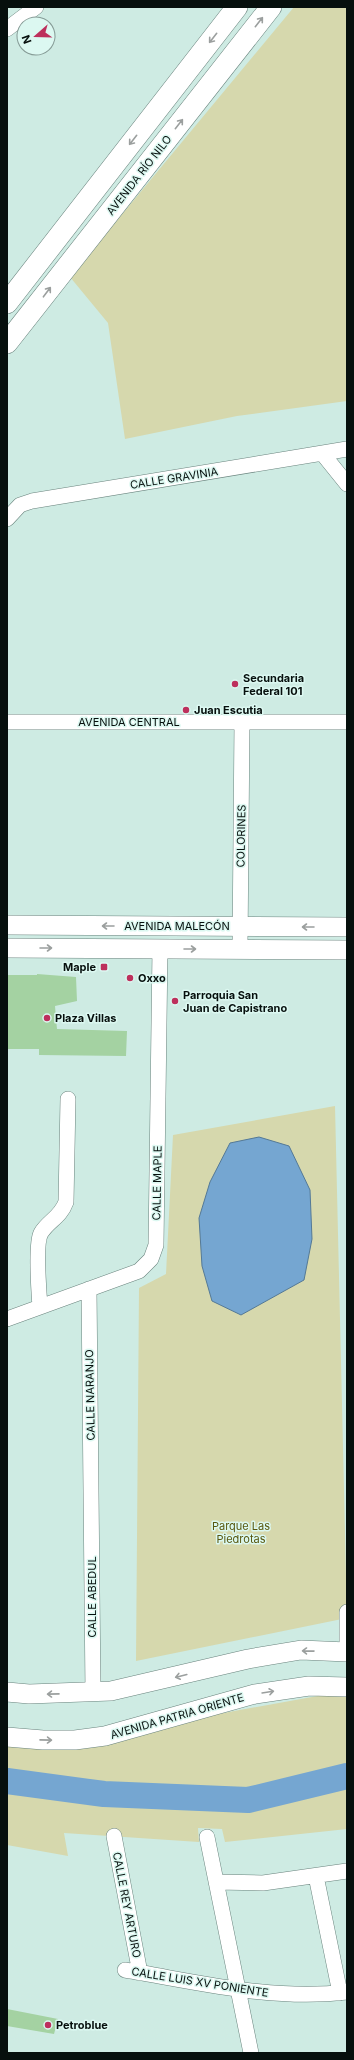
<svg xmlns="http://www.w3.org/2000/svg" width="354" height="2060" font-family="Inter,sans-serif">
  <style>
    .green { fill: #d6d8ad }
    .water { fill: #75a6d1; stroke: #547996 }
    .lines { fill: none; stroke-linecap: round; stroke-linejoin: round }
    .river { stroke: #75a6d1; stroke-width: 26 }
    .building { fill: #a4d2a2 }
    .minor-casing { stroke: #69837d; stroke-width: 16 }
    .tertiary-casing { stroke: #69837d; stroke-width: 20 }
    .secondary-casing { stroke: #69837d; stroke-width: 22 }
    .minor { stroke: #fff; stroke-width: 15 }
    .tertiary { stroke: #fff; stroke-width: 19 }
    .secondary { stroke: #fff; stroke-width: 21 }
    .oneway { stroke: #9b9f9e }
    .poi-dot { fill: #bd2f5c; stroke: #dcf8f1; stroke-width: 1.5 }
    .labels { text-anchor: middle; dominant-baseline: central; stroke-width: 3; stroke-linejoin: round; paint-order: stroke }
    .street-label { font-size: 11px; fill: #060f0d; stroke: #dcf8f1 }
    .poi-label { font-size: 11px; font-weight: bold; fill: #060f0d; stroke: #dcf8f1; text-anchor: start }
    .park-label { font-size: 11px; fill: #58570e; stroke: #dcf8f1 }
  </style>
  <rect width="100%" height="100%" fill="#ceebe3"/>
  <path class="green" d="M294 7H347V401L237 416 125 439 108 323 70 277Z
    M335 1106 347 1618 136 1661 139 1288 166 1274 173 1135Z
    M323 1695 347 1696V1829L225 1842 222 1829 198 1828 199 1842 64 1833 68 1856 7 1845V1742L128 1739 218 1714Z"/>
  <path class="water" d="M259 1137 289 1146 310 1190 312 1239 304 1280 241 1315 212 1301 202 1266 199 1218 210 1182 230 1143Z"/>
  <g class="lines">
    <path class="river" d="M7 1781 104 1794 248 1800 347 1776"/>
  </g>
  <path class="building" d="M37 974 76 977 77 1001 55 1006 57 1029 127 1031 126 1056 39 1055V1049H7V975H37Z
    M7 2009 58 2019 54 2034 7 2026Z"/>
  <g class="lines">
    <g class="minor-casing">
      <path id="minor" d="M7 29 36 7
        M322 453 347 484
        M7 519 20 505 32 501 347 449
        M7 722H347
        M240 949 242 722
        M89 1289 93 1692
        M40 1307C39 1293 35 1243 41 1233 49 1220 60 1218 66 1202L68 1099
        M7 1319 139 1271 151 1259 156 1245 160 949
        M347 1652V1612
        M114 1836 140 1973
        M207 1837 251 2053
        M316 1876 340 1993
        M216 1882 263 1883 347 1871
        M125 1970C198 1982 272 2001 347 1992"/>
    </g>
    <g class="tertiary-casing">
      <path id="tertiary" d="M7 925 347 927
        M7 948 347 950
        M7 1692 29 1694 111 1691 248 1659 301 1650 347 1652
        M7 1737 43 1740H75L105 1736 255 1694 309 1686 347 1687"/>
    </g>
    <g class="secondary-casing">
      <path id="secondary" d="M7 303 237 7
        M7 343 271 7"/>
    </g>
    <use href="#minor" class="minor"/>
    <use href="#tertiary" class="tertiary"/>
    <use href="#secondary" class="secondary"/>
  </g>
  <defs><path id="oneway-shaft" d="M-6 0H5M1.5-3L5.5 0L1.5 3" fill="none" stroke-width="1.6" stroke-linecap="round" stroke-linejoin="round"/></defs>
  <g class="oneway">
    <use href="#oneway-shaft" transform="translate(259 22) rotate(-52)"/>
    <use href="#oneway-shaft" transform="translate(213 38) rotate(128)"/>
    <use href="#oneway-shaft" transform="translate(179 124) rotate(-52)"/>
    <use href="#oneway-shaft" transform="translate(133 140) rotate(128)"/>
    <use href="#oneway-shaft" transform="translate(47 292) rotate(-53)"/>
    <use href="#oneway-shaft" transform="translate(108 926) rotate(-180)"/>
    <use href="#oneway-shaft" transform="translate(308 927) rotate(-180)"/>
    <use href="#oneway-shaft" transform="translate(46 948)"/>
    <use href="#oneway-shaft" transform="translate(190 949)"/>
    <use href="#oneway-shaft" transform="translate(308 1651) rotate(-179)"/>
    <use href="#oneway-shaft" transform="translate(181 1676) rotate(166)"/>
    <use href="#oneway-shaft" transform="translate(268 1692) rotate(-9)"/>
    <use href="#oneway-shaft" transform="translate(53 1694) rotate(179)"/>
    <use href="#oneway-shaft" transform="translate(46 1740) rotate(1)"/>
  </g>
  <g class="poi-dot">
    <circle cx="235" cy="684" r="4"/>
    <circle cx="186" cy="710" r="4"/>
    <rect x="100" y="963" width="8" height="8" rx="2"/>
    <circle cx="130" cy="978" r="4"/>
    <circle cx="175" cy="1001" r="4"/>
    <circle cx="47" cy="1018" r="4"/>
    <circle cx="48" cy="2025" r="4"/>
  </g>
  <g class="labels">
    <g class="street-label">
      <text transform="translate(139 175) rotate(-52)">AVENIDA RÍO NILO</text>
      <text transform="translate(174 478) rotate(-9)">CALLE GRAVINIA</text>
      <text x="129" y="722">AVENIDA CENTRAL</text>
      <text transform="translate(241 836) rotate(-89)">COLORINES</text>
      <text x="177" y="926">AVENIDA MALECÓN</text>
      <text transform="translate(157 1183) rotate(-89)">CALLE MAPLE</text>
      <text transform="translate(90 1395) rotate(-91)">CALLE NARANJO</text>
      <text transform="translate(92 1597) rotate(-90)">CALLE ABEDUL</text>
      <text transform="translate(177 1716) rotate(-16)">AVENIDA PATRIA ORIENTE</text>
      <text transform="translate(127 1905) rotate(79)">CALLE REY ARTURO</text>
      <text transform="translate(200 1982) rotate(9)">CALLE LUIS XV PONIENTE</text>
    </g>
    <g class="poi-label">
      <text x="243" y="678">Secundaria<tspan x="243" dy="13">Federal 101</tspan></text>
      <text x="194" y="710">Juan Escutia</text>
      <text x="96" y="967" text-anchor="end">Maple</text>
      <text x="138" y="978">Oxxo</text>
      <text x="183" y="995">Parroquia San<tspan x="183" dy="13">Juan de Capistrano</tspan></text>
      <text x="55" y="1018">Plaza Villas</text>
      <text x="56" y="2025">Petroblue</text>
    </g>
    <g class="park-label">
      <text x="241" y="1526">Parque Las<tspan x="241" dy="13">Piedrotas</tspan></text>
    </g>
  </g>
  <rect width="354" height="2060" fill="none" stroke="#060f0d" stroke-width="16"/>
  <g transform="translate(36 36) rotate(250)"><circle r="19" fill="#dcf8f1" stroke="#869b96"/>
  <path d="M0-3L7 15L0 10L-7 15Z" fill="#bd2f5c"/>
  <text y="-6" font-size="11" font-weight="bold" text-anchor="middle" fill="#060f0d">N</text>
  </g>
</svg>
